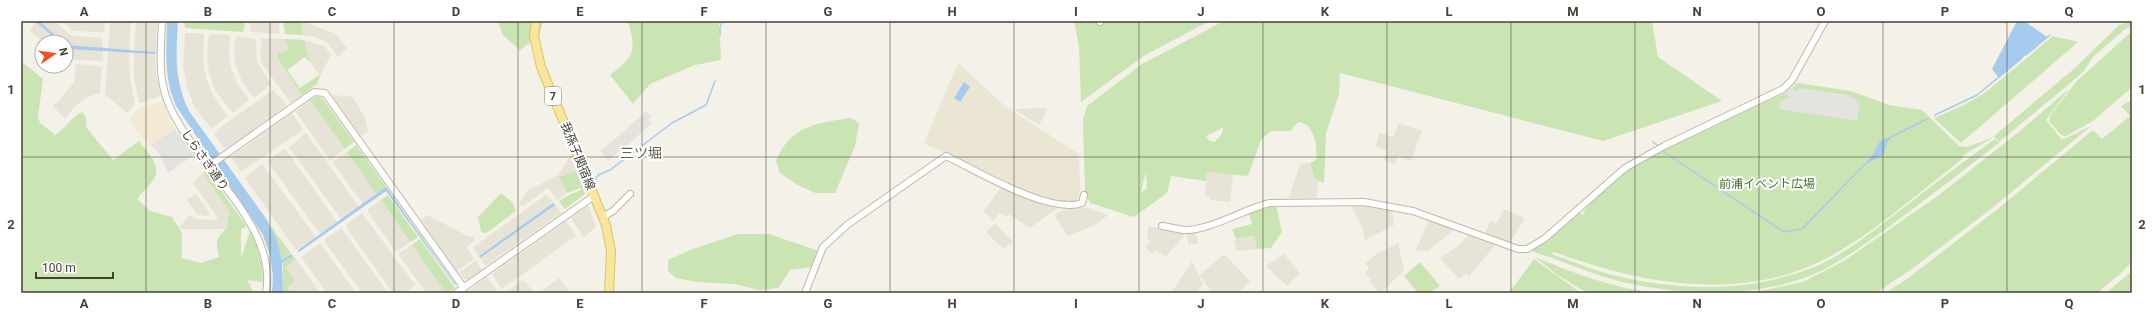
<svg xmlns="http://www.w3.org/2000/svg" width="2153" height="314" font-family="Roboto,'Noto Sans JP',sans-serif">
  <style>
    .residential { fill: #e7e3d6 }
    .commercial { fill: #f4e9d4 }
    .education { fill: #ebe6d3 }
    .green { fill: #cae5b3; fill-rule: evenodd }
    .parking { fill: #e4e3df }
    .water { fill: #a7cbec }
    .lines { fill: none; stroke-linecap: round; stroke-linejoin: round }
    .stream { stroke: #a7cbec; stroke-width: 1.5 }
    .tertiary-casing { stroke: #beb9ab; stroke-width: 8 }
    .primary-casing { stroke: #ddc46b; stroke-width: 10 }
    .tertiary { stroke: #fff; stroke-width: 6 }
    .primary { stroke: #f9e69b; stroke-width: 8 }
    .grid { fill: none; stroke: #464137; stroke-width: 1; stroke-opacity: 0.55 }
    .labels { text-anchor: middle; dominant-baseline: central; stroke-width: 4; stroke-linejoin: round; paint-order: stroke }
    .shield { fill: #fff; stroke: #7e7a73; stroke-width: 1 }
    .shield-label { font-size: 11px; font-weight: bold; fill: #464137 }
    .street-label { font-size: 12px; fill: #464137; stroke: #fff }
    .park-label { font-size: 12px; fill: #42752d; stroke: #fff }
    .quarter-label { font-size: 14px; fill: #68604f; stroke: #fff }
    .neatline { fill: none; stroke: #464137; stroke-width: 1.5 }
    .grid-label { font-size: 13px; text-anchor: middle; font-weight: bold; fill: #464137 }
  </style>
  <rect width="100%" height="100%" fill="#f3f1e8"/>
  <path class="residential" d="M36 21 59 42H42L30 31Z
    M39 21H55L69 34 76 36 102 38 103 49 68 46 66 42H63Z
    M62 21H105L104 32 73 31Z
    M110 21H131L129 50 108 49Z
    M136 21H157L156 52 134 50Z
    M249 21H278L280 31 278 34 251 32Z
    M300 21 334 33 347 48 338 57 327 42 315 37 303 35Z
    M185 33H202L204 35 203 62 207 81 213 95 227 116 212 129 195 108 188 91 183 66Z
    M211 34 229 35 230 37 229 58 232 71 237 83 249 100 233 113 216 92 209 73 207 54 209 36Z
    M237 36 256 39 257 62 271 84 255 97H253L242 81 235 64 234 49 235 38Z
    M262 38 285 39 289 50 278 59 302 95 291 103 263 65 260 55Z
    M304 40 324 46 331 55 320 76 310 62Z
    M66 48 103 51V59L101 61 66 59Z
    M108 51 129 52 130 78 135 104 127 113 105 94Z
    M134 53 155 54 156 74 161 96 141 103 139 102 134 78Z
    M77 64 102 67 100 93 87 97 73 108 66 118H64L54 107V104L58 102 75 81V66Z
    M273 90 287 106 242 138 236 130 227 135 221 127Z
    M334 95 353 97 365 118 368 132 361 136 333 97Z
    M310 100 345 149 330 160 296 112Z
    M1048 108 1039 125 1014 109Z
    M292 113 303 130 241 172 232 159V156Z
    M1399 123 1422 131 1411 161 1398 156 1395 164 1384 160 1387 151 1376 146 1379 133 1393 137Z
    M305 134H307L359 207 341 219 289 147Z
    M284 149 286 150 337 222 320 234 268 162 269 160Z
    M347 152 376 194 363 204 332 162Z
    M570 156 576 171 559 177 567 193 558 200 548 188 523 206 519 204 527 191 558 175Z
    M1310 163 1315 179 1319 181 1316 198H1289L1300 164Z
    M262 164 316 237 296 250 245 178Z
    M1207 172 1233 174 1230 202 1210 200V197L1205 196Z
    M203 173 231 214 227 229H182L179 227 190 215 195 219 217 220V217L193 183Z
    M1002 186 1031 200 1058 208 1030 228 1009 214 1007 217 999 213 993 221 984 211Z
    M196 194 210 214 209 216 197 215 187 200Z
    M546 195 554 202 478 256 473 247Z
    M381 200 410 242 396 252 368 212V209Z
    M555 204 561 213 485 266 480 258Z
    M1351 205 1392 209 1394 225 1365 240 1362 227Z
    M587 206 589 207 596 227 584 237 571 218Z
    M1069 207 1086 208 1108 215 1095 225 1068 236 1054 215Z
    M1504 209 1525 218 1510 243 1485 234 1490 221 1497 223Z
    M362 213 415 285 406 293H393L346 227 347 224Z
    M427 215 468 236H473L475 240 466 247 474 259 457 271 421 220Z
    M1429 219 1454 230 1428 251 1416 250Z
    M566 221 576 236 503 288H501L492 274Z
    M995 223 1013 242 1003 249 986 232Z
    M1149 226 1182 232 1184 235 1166 257 1156 251 1152 254 1145 247 1150 242 1147 238Z
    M340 229H342L388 293H362L325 242V239Z
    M1196 232 1198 243 1189 245 1186 233Z
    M1469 234 1496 244 1469 276 1466 273 1459 279 1440 258 1460 245Z
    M1254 236 1257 249 1237 251 1234 240Z
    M1398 243 1404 271 1380 293 1369 282 1371 280 1365 273 1369 268 1365 264 1376 254Z
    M319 244H321L356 293H327L301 257Z
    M412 245 446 293H426L398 254Z
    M1224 254 1250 281 1238 293H1212L1200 275Z
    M1284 254 1300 273 1287 286 1266 266Z
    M296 259 320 293H292L287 287 285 267Z
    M476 261 482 270 467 280 464 279 459 272Z
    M1192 261 1203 284 1196 293H1171Z
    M487 277 499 293H471L470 290Z
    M559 278 570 293H540V292Z
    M523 280 535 293H505L506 292Z"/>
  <path class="commercial" d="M163 101 173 126 195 154 168 173 159 153 137 132 130 120 131 116 140 108Z"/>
  <path class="education" d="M958 63 1005 106 1079 154 1080 192 1077 200 1070 202 1035 196 924 143Z"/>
  <path class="green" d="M184 21H245L244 30 242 32 185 28Z
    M283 21H301L303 35 285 34Z
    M498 21H543L539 36 520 50 503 35Z
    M635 21H719L721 60 695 65 650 84 633 104 610 75C634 57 637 52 628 22Z
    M1074 21H1210L1145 55 1081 102 1079 46Z
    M1224 21H1652L1658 57 1722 101 1603 141 1340 73 1339 94 1326 133 1324 183 1315 179 1310 163 1316 160C1318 147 1314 122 1298 122L1291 131H1271L1261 140 1248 176 1207 172 1206 181 1171 176 1167 193 1134 217 1090 203 1085 193 1083 120 1087 106 1142 64ZM1224 127 1221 135 1215 142 1209 141 1206 136ZM1146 171 1147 188 1142 192H1141Z
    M2132 21V26L2125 29 2093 57 2084 71 2075 79 1999 142 1994 136 2075 68 2119 25Z
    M2132 31V87L2093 121 2066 136 2061 135 2049 121 2050 116 2077 81Z
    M2053 36 2078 42 1961 143 1934 118 1964 105 1986 92Z
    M285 39 304 40 310 62 305 57 287 70 300 88 319 75 320 76 317 84 302 95 278 59V53L289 50Z
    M21 61 43 79 38 117 40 123 55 135C66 129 71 116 82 112L86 117V127L113 160 139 141C146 151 161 164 155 177 151 185 142 192 137 199L150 211 172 217 182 233V258L201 263 219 257C216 242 215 238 227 228L228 217 231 214 203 173 207 171 246 225 244 228 241 229V258L250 231C258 247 263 264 263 282L247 280 253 291 251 293H21Z
    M1797 83 1851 91 1889 105 1922 110 1959 146 1967 147 1994 137 1965 154 1961 160C1918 193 1870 237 1821 261 1737 302 1638 283 1554 252L1551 254C1573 261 1594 271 1617 276 1681 292 1757 292 1819 265 1852 250 1882 224 1911 202 1939 180 1967 159 1995 139L1999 143C1961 172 1924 201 1886 229 1863 245 1840 263 1814 274 1757 298 1687 296 1627 283 1594 276 1565 261 1533 252L1534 248 1548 239 1579 213 1583 215C1585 212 1585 208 1588 205 1630 156 1724 121 1783 94Z
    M2069 89 2046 120 2062 140 2091 126 1991 209 1913 268 1876 293H1751L1803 282 1844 261 1939 195 2020 131Z
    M318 96 323 99 354 142 345 149 310 100Z
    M2132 100V262L2120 274 2097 293H1885L1907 279 1999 208 2093 130 2102 139 2130 116 2121 106Z
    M851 118 859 123 855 146 835 193H815L796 184 780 173 776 161C791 125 817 123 851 118Z
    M356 145 386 187 376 194 347 152Z
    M576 171 585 194 565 209 559 201 569 195 581 190V188L567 193 559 177Z
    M501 193 512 202 516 211 486 233 481 232 478 217Z
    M388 195 418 237 410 242 381 200Z
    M1276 205 1282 232 1271 248 1257 249 1254 236 1236 239 1232 229 1252 224 1249 213Z
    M270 225 291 253 282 260Z
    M738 234H769L819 251 812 267 790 270 778 288 759 290 734 284 696 282 676 278 668 271V260L690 250Z
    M420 239 455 288 446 293 412 245Z
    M293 256 296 259 285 267 295 281 287 287 292 293H283V263Z
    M1535 257C1576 274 1617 290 1661 293H1587L1556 274Z
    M1534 259 1581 293H1509Z
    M1420 262 1440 286 1429 293H1418L1404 276Z
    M2132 271V293H2106Z"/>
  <path class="parking" d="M1794 86 1795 91H1798L1799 88 1848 95 1860 103 1857 121 1779 109 1780 102 1791 97 1786 94 1781 95Z
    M646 111 651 117 648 120 651 123 628 145 608 160 600 150 620 135Z
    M221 127 227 135 236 129 242 138 227 148H224L214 134Z
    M175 129 195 154 168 173 159 153 151 145Z"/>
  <path class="water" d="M35 21H39L63 42H59Z
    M167 21H178C176 53 174 81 189 111L267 220 277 241 282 260 291 254 293 256 282 263 283 293H272L273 276 270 255 263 235 176 106C164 78 166 51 167 21Z
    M2017 21H2024L2047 37 1999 78 1992 69Z
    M66 45 156 52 155 54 67 49Z
    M964 82 970 87 960 102 954 98Z
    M1894 135 1888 141 1883 155 1864 165 1873 154 1880 141Z
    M386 187 456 285H455L386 191 299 252 298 250Z
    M553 203 555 205 480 258 479 256Z"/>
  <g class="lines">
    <path class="stream" d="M2066 21V22
      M720 35V27L723 21
      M2026 55 2050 35
      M1935 115 1977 95 2021 59
      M1893 136 1927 119
      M1653 142 1657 145
      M1664 152 1784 232 1802 229 1865 164
      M594 182 598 175 610 170 672 123 706 105 715 81"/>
    <g class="tertiary-casing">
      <path id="tertiary" d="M162 21C161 47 158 72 166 97 188 161 279 221 266 293
        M1099 21 1100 22
        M209 166 314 92 325 93 464 288
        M603 217 613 211 630 194
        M1162 226C1170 227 1177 229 1184 230 1209 231 1244 209 1270 203L1364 202 1413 211 1518 249H1527L1544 239 1625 168 1664 146 1783 89 1792 80 1825 21
        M456 293 594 196
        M805 293 823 247 847 225 946 156C977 171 1050 215 1082 203L1084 195"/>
    </g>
    <g class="primary-casing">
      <path id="primary" d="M536 21 534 36 541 67 606 225 611 251 609 293"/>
    </g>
    <use href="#tertiary" class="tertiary"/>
    <use href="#primary" class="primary"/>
  </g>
  <path class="grid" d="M146 21V293M270 21V293M394 21V293M518 21V293M642 21V293M766 21V293M890 21V293M1014 21V293M1139 21V293M1263 21V293M1387 21V293M1511 21V293M1635 21V293M1759 21V293M1883 21V293M2007 21V293M21 157H2132"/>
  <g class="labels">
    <rect class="shield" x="545" y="87" width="16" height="18" rx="3"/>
    <g class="shield-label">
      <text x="553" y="96">7</text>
    </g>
    <g class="street-label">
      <text transform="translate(578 156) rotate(68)">我孫子関宿線</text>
      <text transform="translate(205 160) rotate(55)">しらさぎ通り</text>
    </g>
    <g class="park-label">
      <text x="1767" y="184">前浦イベント広場</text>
    </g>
    <g class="quarter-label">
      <text x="641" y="153">三ツ堀</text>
    </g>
  </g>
  <rect width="2153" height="314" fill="none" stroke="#ffffff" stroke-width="44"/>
  <g transform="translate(54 54) rotate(77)"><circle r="19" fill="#ffffff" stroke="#b5b3af"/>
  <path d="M0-3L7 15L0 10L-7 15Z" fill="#ee5223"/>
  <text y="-6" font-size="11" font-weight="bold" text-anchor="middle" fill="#464137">N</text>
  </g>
  <path d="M36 272v6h77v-6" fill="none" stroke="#464137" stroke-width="2"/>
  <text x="42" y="272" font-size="12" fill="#464137" stroke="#ffffff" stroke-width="3" paint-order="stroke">100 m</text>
  <rect x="22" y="22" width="2109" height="270" class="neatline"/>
  <g class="grid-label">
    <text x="84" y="16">A</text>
    <text x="208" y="16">B</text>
    <text x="332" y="16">C</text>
    <text x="456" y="16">D</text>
    <text x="580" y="16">E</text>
    <text x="704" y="16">F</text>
    <text x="828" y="16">G</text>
    <text x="952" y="16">H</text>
    <text x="1076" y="16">I</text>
    <text x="1201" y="16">J</text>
    <text x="1325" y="16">K</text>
    <text x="1449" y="16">L</text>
    <text x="1573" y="16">M</text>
    <text x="1697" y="16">N</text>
    <text x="1821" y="16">O</text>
    <text x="1945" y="16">P</text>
    <text x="2069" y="16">Q</text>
    <text x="11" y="94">1</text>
    <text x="2142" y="94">1</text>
    <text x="11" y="229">2</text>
    <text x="2142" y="229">2</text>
    <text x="84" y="308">A</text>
    <text x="208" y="308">B</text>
    <text x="332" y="308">C</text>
    <text x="456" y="308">D</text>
    <text x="580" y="308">E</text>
    <text x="704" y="308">F</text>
    <text x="828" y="308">G</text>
    <text x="952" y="308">H</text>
    <text x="1076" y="308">I</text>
    <text x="1201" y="308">J</text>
    <text x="1325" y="308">K</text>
    <text x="1449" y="308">L</text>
    <text x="1573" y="308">M</text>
    <text x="1697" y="308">N</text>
    <text x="1821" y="308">O</text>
    <text x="1945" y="308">P</text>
    <text x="2069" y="308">Q</text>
  </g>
</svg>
